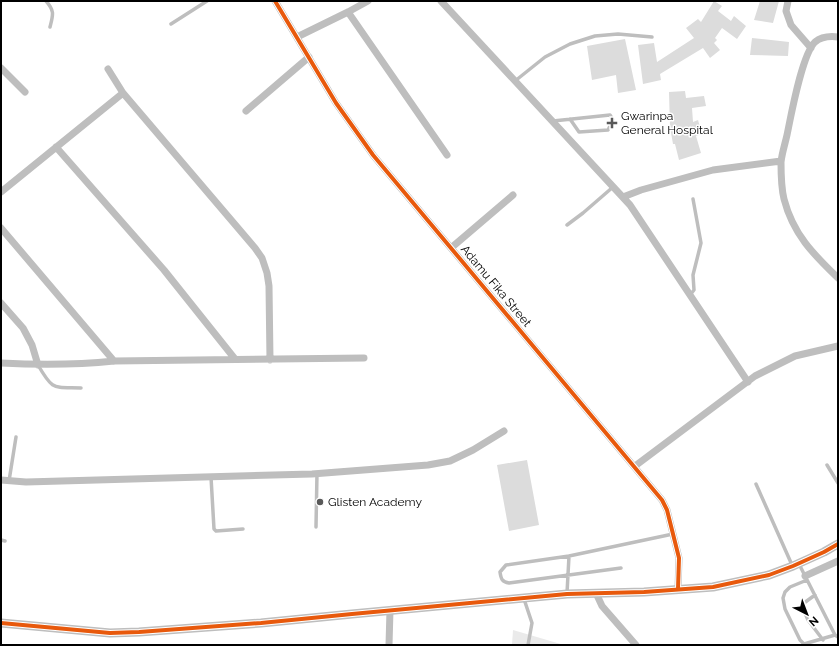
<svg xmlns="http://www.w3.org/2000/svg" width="839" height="646" font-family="Raleway,sans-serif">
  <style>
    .green { fill: #eaeaea }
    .building { fill: #dcdcdc }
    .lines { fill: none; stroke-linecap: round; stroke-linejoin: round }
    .service { stroke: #bebebe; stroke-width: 3.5 }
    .minor { stroke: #bebebe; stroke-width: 7 }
    .tertiary { stroke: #bebebe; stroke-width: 9 }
    .cycleway-casing { stroke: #fff; stroke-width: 6 }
    .cycleway { stroke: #e8590c; stroke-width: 4 }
    .poi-dot { fill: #595959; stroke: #fff; stroke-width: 1.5 }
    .labels { text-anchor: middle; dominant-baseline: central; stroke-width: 3; stroke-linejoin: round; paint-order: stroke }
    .poi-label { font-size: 12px; fill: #000; stroke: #fff; text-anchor: start }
    .street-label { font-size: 12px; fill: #000; stroke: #fff }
  </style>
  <rect width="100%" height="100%" fill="#fff"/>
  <path class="green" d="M513 630 564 645H512Z"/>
  <path class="building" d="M714 1 722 6 718 11 731 21 734 16 746 26 737 39 722 28 715 38 717 40 714 43 720 50 710 58 703 48 660 74 661 80 643 84 638 45 654 43 657 62 694 38 686 28 698 19 701 22Z
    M760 1H779L773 23 754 20Z
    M752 38 789 42 788 56 750 55Z
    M625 39 636 90 618 93 616 75 592 80 587 46Z
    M685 91 686 98 704 96 706 106 692 108 693 122 698 120 702 134 696 136 701 153 679 160 675 144H673L670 127 669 92Z
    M527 460 539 525 509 531 497 465Z"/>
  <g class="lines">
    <path class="service" d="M46 1C55 11 53 15 50 27
      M171 24 207 1
      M515 81 545 57 570 44 595 36 618 34 652 37
      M553 121 610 115 613 120 608 130 579 132 570 119
      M567 225 583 213 613 187
      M690 295 694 290 693 275 701 243 693 199
      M38 365C53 391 53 387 81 388
      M827 465 838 483
      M211 477 214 529 216 531 243 529
      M9 481 16 437
      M756 484 792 565
      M316 527 317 473
      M1 540 5 541
      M569 556 506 565 500 572C501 579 502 582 509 583L621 568
      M799 564 835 635 838 637
      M807 580 790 587 785 592 783 598 785 609 800 640 804 644 835 635
      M567 593 569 556 673 534
      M815 595 804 603 802 606 808 620 823 640
      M524 599 532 623 528 645"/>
    <path class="minor" d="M275 1 336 103 373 155 662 500 667 510 679 558 678 589
      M441 1 630 205 748 382
      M788 1 786 11 791 25 811 48
      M348 12 447 155
      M297 37 348 12 368 1
      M838 37C830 36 821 37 815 42 802 54 791 116 787 135 785 144 782 153 781 162 781 174 781 187 784 199 793 234 813 254 838 278
      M1 68 25 92
      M123 93 255 248 262 258 267 273 269 286 270 360
      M246 111 309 57
      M56 147 164 270 235 359
      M1 192 123 93 108 69
      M623 197 641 190 713 170 781 161
      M1 228 114 361
      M451 248 513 195
      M1 303 23 328 32 345 38 365
      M1 363C39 365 76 365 114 361L364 358
      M635 466 755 376 795 356 838 346
      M1 480 26 482 312 474 428 465 450 461 473 450 504 431
      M805 576 838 561
      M596 593 602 606 636 645
      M389 645 390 610"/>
    <path class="tertiary" d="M1 623 110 633 139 632 261 623 352 614 567 594 644 592 713 587 769 575 793 566 824 552 838 544"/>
    <g class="cycleway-casing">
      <path id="cycleway" d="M275 1 336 103 373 155 662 500 667 510 679 558 678 589
        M1 623 110 633 139 632 261 623 352 614 567 594 644 592 713 587 769 575 793 566 824 552 838 544"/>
    </g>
    <use href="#cycleway" class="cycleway"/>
  </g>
  <g class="poi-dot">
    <path d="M610 117h4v4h4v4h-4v4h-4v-4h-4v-4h4z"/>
    <circle cx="320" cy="502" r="4"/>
  </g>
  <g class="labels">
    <g class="poi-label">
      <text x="621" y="116">Gwarinpa<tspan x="621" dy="14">General Hospital</tspan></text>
      <text x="328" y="502">Glisten Academy</text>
    </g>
    <g class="street-label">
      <text transform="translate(496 286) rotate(50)">Adamu Fika Street</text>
    </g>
  </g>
  <rect width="839" height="646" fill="none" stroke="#000000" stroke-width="4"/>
  <g transform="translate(807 614) rotate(138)" stroke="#ffffff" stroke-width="3" paint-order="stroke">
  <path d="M0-3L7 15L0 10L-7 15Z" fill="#000000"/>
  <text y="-6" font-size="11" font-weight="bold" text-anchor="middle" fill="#000000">N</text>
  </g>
</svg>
